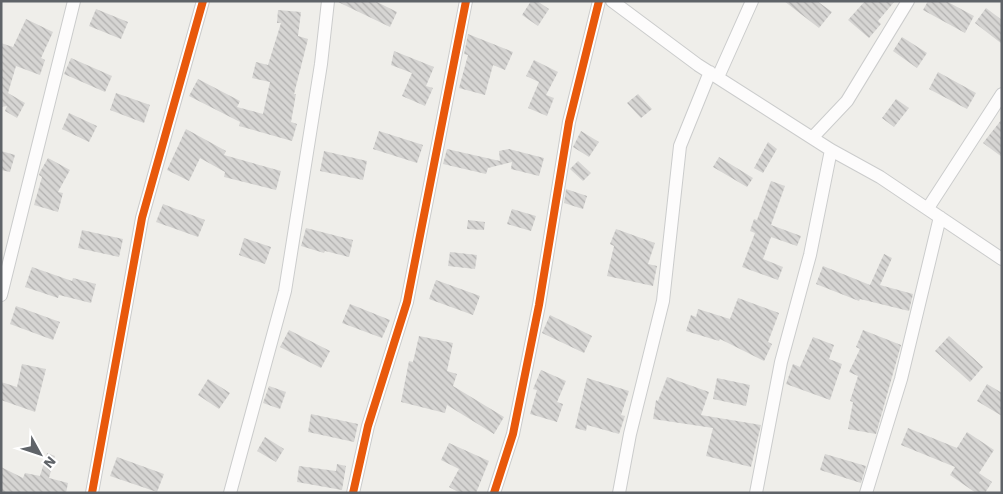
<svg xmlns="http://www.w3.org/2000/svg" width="1003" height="494" font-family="'Work Sans',sans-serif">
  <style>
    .building { fill: url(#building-back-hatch) }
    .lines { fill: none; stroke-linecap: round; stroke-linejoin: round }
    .minor-casing { stroke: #cbcccc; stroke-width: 14 }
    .minor { stroke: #fdfcfc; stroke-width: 12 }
    .cycleway-casing { stroke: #fff; stroke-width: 11 }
    .cycleway { stroke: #e8590c; stroke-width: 8 }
  </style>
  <defs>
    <pattern id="building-back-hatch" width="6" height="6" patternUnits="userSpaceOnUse" patternTransform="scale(1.25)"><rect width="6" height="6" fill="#d6d5d3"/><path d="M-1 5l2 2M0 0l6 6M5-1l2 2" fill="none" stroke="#b1b0af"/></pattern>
  </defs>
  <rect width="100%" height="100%" fill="#efeeea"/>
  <path class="building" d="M336 1H375L397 12 390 27Z
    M531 1H537L549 9 538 26 522 15Z
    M784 1H817L832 12 819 28Z
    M865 1H895L878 21 881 24 869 38 848 20Z
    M928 1H946L974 16 965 33 923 10Z
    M986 8 1002 20V44L975 23Z
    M96 9 128 22 121 39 89 26Z
    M278 10 301 12 298 36 308 39 294 94H296L291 122 297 124 292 141 239 126 240 122 189 96 198 79 240 101 237 107 263 114 270 82 252 78 256 62 268 65 281 23H277Z
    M26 19 53 32 41 58 45 60 40 75 16 66 8 93 25 103 17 118 5 111 7 106 1 107V43L13 47Z
    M468 34 513 52 505 70 493 65 485 95 459 88 468 55 464 54Z
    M902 37 927 53 917 68 893 51Z
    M394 51 434 67 426 86 433 88 425 106 402 96 412 73 391 65Z
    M71 58 112 76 105 92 64 74Z
    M534 60 558 72 546 95 554 98 547 116 528 108 539 82 526 76Z
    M938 72 976 93 967 109 929 89Z
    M116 93 150 105 144 123 110 110Z
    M638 94 652 109 641 118 627 103Z
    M896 99 909 108 894 127 882 118Z
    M69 113 97 126 89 142 62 129Z
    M1002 119V157L983 143Z
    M186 129 226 151 224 155 281 171 276 190 224 177 225 172 200 158 189 181 167 170Z
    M379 131 423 145 417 163 373 149Z
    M581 131 599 142 589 157 573 147Z
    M768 142 777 149 763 173 754 168Z
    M447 149 500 161 499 151 509 149 544 158 539 176 511 169 512 162 488 168 486 174 443 164Z
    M1 151 15 155 10 172 1 170Z
    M324 151 367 161 363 180 320 171Z
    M719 157 753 178 747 187 713 167Z
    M48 158 70 170 58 192 63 193 58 212 34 205 42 177 39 175 40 172Z
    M578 161 591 173 583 181 570 169Z
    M771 181 785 186 771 225 801 236 797 246 771 237 763 259 783 267 778 280 742 267 755 233 750 231 754 219 757 220Z
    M566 189 587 196 583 209 564 203Z
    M163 204 205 220 198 237 156 222Z
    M512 209 536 216 531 231 507 224Z
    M468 220 485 222 484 230 467 229Z
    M306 228 353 240 349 257 325 251 324 253 301 246Z
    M616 229 655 243 648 264 657 266 653 286 607 276 614 246 610 244Z
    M82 230 123 239 119 257 78 248Z
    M244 238 271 247 265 264 239 255Z
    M450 252 477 255 475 269 448 266Z
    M884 254 892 258 880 285 913 294 909 311 860 299 859 301 816 284 823 266 870 285Z
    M32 267 72 281 73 278 96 284 91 303 59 295 58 298 25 287Z
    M436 280 480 296 473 315 429 299Z
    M738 298 779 313 768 342 772 344 764 361 720 339 719 341 686 331 691 315 696 317 698 309 730 319Z
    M350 304 390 320 382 338 342 323Z
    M16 306 60 322 53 340 10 324Z
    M550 315 592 336 584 353 542 333Z
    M289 330 330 351 321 368 280 347Z
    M863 330 901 345 876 434 848 429 853 402 850 401 858 376 849 372 860 349 856 347Z
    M419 336 453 343 447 371 457 374 453 386 504 417 494 434 447 405 445 413 401 402 409 361 413 362Z
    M949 336 983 367 970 382 935 351Z
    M813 337 834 345 829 359 842 364 830 400 786 384 793 364 800 367Z
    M22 364 46 369 35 412 1 400V382L17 387Z
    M541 370 566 381 557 402 563 404 557 422 530 414 537 390 533 389Z
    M667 377 709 392 701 415 761 425 751 467 706 456 713 428 653 419 656 400 658 401Z
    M587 378 629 391 621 415 625 416 619 434 587 425 586 431 575 428Z
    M717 378 750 385 746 406 713 399Z
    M208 379 230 393 219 409 198 395Z
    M987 384 1002 393V416L977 401Z
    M269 386 286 392 280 409 263 403Z
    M311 414 358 424 354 442 308 432Z
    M908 428 957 448 967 432 994 450 979 473 992 482 985 493H976L950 475 955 467 901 445Z
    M265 437 284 449 276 462 257 451Z
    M449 443 489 461 476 493H460L449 487 459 469 441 460Z
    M47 453 55 456 49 478 68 483 66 493H1V467L23 478 25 473 40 476Z
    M825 454 866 466 861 483 820 470Z
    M117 457 164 474 157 492 110 476Z
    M337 464 346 466 342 490 297 482 299 466 336 471Z"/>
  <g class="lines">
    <g class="minor-casing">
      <path id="minor" d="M612 1 698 65 831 150 880 177 1002 259
        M718 77 752 1
        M812 138 847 101 908 1
        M928 208 1002 94
        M1 295 74 1
        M92 493 142 218 203 1
        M230 493 285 291 321 64 328 1
        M353 493 368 426 407 302 466 1
        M494 493 513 434 539 305 569 122 599 1
        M619 493 630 434 663 301 680 146 710 72
        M756 493 781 362 810 255 831 150
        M866 493 901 379 940 217"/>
    </g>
    <use href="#minor" class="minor"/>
    <g class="cycleway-casing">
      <path id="cycleway" d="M92 493 142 218 203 1
        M353 493 368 426 407 302 466 1
        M494 493 513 434 539 305 569 122 599 1"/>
    </g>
    <use href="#cycleway" class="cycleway"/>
  </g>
  <rect width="1003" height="494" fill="none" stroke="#5f6368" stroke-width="5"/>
  <g transform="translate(40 454) rotate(130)" stroke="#ffffff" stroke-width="4" paint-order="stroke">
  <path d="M0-4L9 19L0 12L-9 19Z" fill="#5f6368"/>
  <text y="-8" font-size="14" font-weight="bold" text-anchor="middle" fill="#5f6368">N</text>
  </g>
</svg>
